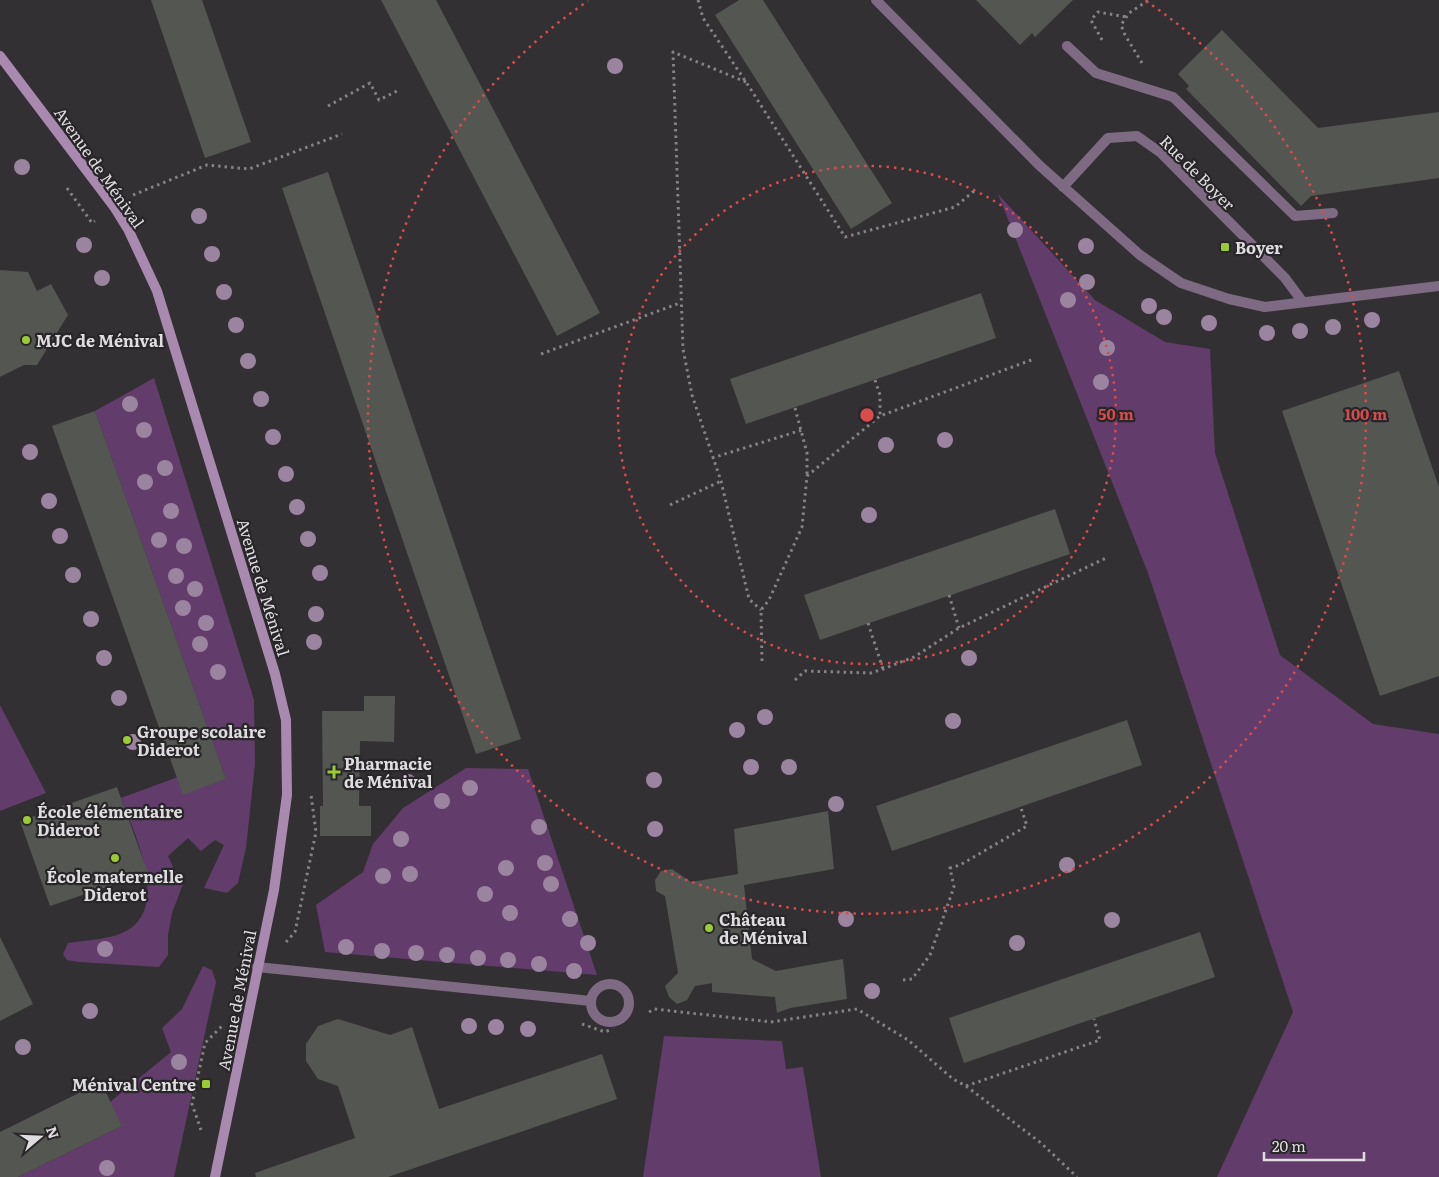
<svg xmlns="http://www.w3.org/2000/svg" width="1439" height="1177" font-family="Literata,serif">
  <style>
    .green { fill: #623c6a }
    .building { fill: #545652 }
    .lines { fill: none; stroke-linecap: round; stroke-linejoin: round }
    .path { stroke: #848284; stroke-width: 3; stroke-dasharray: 2.5 4; stroke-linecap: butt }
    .service { stroke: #7f6a83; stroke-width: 10 }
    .minor { stroke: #7f6a83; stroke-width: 10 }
    .secondary { stroke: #aa89b1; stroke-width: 10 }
    .tree { fill: #9b849f }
    .ring { fill: none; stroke: #d84c4d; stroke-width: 2.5; stroke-dasharray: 2.5 5 }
    .poi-dot { fill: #9acb34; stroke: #29262a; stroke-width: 2 }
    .labels { text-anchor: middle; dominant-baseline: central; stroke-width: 4.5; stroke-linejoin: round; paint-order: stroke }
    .street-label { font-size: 16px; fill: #dfdddf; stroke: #29262a }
    .poi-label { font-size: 16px; font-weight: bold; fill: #dfdddf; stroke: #29262a; text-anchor: start }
    .centre { fill: #d84c4d; stroke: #29262a; stroke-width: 2.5 }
    .ring-label { font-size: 15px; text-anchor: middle; font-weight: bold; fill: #d84c4d; stroke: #29262a; stroke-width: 4.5; stroke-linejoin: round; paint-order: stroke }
  </style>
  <rect width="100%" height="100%" fill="#333033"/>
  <path class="green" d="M998 194 1095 300 1165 342 1210 349 1215 453 1280 655 1373 724 1439 734V1177H1217L1293 1012 1148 573Z
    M154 378 254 700 255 764 246 848 238 883 227 893 204 888 224 845 215 840 201 851 188 838 168 856 180 882 183 884 172 913 168 935V955L159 967 79 962 67 960 63 954 68 943C87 940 114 940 131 928 168 901 133 830 121 798L178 777 184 794 226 779 95 411Z
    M0 705 46 793 0 811Z
    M466 768 528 769 597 975 325 952 316 905 363 872 373 844 403 808Z
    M203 966 212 970 216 982 174 1177H18L122 1126 110 1102 171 1052 162 1028 182 1009Z
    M664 1036 782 1041 786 1069 803 1067 821 1177H643Z"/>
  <path class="building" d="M151 0H202L251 142 205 158Z
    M381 0H436L600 313 557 336Z
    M739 0H763L892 203 851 229 715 15Z
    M976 0H1073L1035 37 1032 33 1020 45Z
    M1222 30 1318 128 1439 112V178L1311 196 1301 206 1186 89 1189 86 1178 74Z
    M328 172 521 739 476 754 282 188Z
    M0 270 28 272 37 291 51 284 68 315 37 365H24L0 377Z
    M981 293 996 338 746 424 730 379Z
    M1399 371 1439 487V676L1380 696 1282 411Z
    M95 411 226 779 183 795 52 426Z
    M1055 509 1070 554 820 640 804 595Z
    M364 696H395L394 742 360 741 359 806H371V836H320V806H323L322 711H364Z
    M1127 720 1142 765 892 851 876 806Z
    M117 787 148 873 50 906 20 821Z
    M828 811 834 869 744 885 752 959 776 971 843 959 847 999 790 1008 777 1013 775 997 712 992V983L719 982 695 986 687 1000 677 1004 669 997 665 986 678 973 665 896 656 891 655 880 661 871 672 869 691 882 738 874 734 829Z
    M1200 932 1215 977 964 1063 949 1018Z
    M0 937 33 1004 0 1021Z
    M338 1019 390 1035 412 1027 439 1109 602 1054 617 1099 388 1177H256L255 1173 355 1138 338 1086 318 1079 306 1061V1044L318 1026Z
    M101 1082 122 1126 18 1177H0V1132Z"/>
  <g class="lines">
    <path class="path" d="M698 0 703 18 746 82 845 237 955 207 974 191
      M1102 40 1091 20 1098 12 1127 17
      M1142 63 1125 35 1121 25 1129 13 1149 0
      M746 82 673 52 683 349 692 395 721 481 749 599 761 610
      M328 106 370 83 379 100 397 91
      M67 188 92 223 95 221
      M133 195 207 165 249 169 342 134
      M541 354 680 303
      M875 380 880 395V416
      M795 408 807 453V476
      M712 458 802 430
      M670 505 721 481
      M949 595 959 628
      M868 623 883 669
      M762 661 761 610 769 600 802 527 807 476 880 416 1034 359
      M795 680 805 671 871 673 883 669 914 657 959 628 1106 558
      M359 788 378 784
      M286 942 295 932 316 832 311 795
      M903 980 912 979 930 955 954 887 950 868 960 865 1027 826 1021 808
      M649 1012 654 1009 771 1022 857 1009 908 1040 953 1079 966 1086 1100 1040 1094 1019
      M582 1024 605 1032 612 1029
      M966 1086 1041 1143 1077 1177
      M201 1130 192 1104 205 1043 222 1026"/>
    <path class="service" d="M1067 46 1096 73 1173 97 1295 216 1333 213"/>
    <path class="minor" d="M876 0 1039 165 1140 255 1181 283 1229 299 1265 307 1439 286
      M1063 187 1108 138 1137 136 1161 153 1285 278 1302 301
      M257 967 591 1001
      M591 1003a19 19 0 1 1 38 0a19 19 0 1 1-38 0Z"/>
    <path class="secondary" d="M0 56 115 208 128 229 157 291 275 674 286 720 287 795 274 890 215 1177"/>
  </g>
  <g class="tree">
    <circle cx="615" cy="66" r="8"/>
    <circle cx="22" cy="167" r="8"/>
    <circle cx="199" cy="216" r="8"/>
    <circle cx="1015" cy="230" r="8"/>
    <circle cx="84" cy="245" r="8"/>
    <circle cx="1086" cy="246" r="8"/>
    <circle cx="212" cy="254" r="8"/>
    <circle cx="102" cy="278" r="8"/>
    <circle cx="1087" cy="282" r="8"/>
    <circle cx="224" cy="292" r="8"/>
    <circle cx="1068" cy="300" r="8"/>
    <circle cx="1149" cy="306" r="8"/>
    <circle cx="1164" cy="317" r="8"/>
    <circle cx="1372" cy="320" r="8"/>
    <circle cx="1209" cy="323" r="8"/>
    <circle cx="236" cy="325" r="8"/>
    <circle cx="1333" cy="327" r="8"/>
    <circle cx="1300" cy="331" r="8"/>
    <circle cx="1267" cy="333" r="8"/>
    <circle cx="1107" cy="348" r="8"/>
    <circle cx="248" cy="361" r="8"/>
    <circle cx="1101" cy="382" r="8"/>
    <circle cx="261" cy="399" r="8"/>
    <circle cx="130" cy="404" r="8"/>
    <circle cx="144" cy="430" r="8"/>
    <circle cx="273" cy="437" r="8"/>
    <circle cx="945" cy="440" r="8"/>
    <circle cx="886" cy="445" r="8"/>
    <circle cx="30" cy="452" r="8"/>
    <circle cx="165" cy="468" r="8"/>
    <circle cx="286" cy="474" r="8"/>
    <circle cx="145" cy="482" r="8"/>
    <circle cx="49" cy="501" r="8"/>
    <circle cx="297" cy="507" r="8"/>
    <circle cx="171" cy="511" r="8"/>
    <circle cx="869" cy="515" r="8"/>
    <circle cx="60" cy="536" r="8"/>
    <circle cx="308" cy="539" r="8"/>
    <circle cx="159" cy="540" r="8"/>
    <circle cx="184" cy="546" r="8"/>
    <circle cx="320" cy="573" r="8"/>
    <circle cx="73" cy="575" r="8"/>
    <circle cx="176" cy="576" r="8"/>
    <circle cx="195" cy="589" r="8"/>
    <circle cx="183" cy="608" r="8"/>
    <circle cx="316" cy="614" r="8"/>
    <circle cx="91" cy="619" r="8"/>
    <circle cx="206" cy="623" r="8"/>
    <circle cx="314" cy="642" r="8"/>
    <circle cx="200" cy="644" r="8"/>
    <circle cx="104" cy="658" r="8"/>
    <circle cx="969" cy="658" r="8"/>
    <circle cx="218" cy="672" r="8"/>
    <circle cx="119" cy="698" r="8"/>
    <circle cx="765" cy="717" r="8"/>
    <circle cx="953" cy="721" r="8"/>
    <circle cx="737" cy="730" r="8"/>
    <circle cx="133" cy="742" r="8"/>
    <circle cx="751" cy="767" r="8"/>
    <circle cx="789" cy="767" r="8"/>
    <circle cx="654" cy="780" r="8"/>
    <circle cx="408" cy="782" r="8"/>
    <circle cx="470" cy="788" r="8"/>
    <circle cx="442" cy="801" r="8"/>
    <circle cx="836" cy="804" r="8"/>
    <circle cx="539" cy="827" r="8"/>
    <circle cx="655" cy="829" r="8"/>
    <circle cx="401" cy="839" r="8"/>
    <circle cx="545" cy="863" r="8"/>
    <circle cx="1067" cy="865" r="8"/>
    <circle cx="506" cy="868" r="8"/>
    <circle cx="410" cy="874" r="8"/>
    <circle cx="383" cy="876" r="8"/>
    <circle cx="551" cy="884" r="8"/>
    <circle cx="485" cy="894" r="8"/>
    <circle cx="510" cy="913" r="8"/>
    <circle cx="570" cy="919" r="8"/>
    <circle cx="846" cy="919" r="8"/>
    <circle cx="1112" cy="920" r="8"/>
    <circle cx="588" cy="943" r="8"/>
    <circle cx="1017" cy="943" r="8"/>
    <circle cx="346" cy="947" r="8"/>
    <circle cx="105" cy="949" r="8"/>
    <circle cx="382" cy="951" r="8"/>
    <circle cx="416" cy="953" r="8"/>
    <circle cx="447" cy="955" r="8"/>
    <circle cx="478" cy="958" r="8"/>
    <circle cx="508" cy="960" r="8"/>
    <circle cx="539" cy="964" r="8"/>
    <circle cx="574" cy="971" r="8"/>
    <circle cx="872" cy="991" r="8"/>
    <circle cx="90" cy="1011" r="8"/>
    <circle cx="469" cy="1026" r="8"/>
    <circle cx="496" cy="1027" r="8"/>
    <circle cx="528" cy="1029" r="8"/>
    <circle cx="23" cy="1047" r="8"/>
    <circle cx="179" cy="1062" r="8"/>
    <circle cx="107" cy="1168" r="8"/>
  </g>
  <g class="ring">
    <circle cx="867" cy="415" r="249"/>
    <path d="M1146 1A499 499 0 1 1 588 1"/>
  </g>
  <g class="poi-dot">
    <rect x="1220" y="242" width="10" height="10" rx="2.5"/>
    <circle cx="26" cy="340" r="5"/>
    <circle cx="127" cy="740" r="5"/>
    <path d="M331.5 764.5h5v5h5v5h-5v5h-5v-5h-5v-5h5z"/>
    <circle cx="27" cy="820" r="5"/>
    <circle cx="115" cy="858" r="5"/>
    <circle cx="709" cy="928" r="5"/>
    <rect x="201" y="1079" width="10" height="10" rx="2.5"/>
  </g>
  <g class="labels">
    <g class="street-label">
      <text transform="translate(100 167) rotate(55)">Avenue de Ménival</text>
      <text transform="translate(1198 172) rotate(45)">Rue de Boyer</text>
      <text transform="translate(264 587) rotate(73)">Avenue de Ménival</text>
      <text transform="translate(236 1000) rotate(-79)">Avenue de Ménival</text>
    </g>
    <g class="poi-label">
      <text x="1235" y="247">Boyer</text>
      <text x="36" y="340">MJC de Ménival</text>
      <text x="137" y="731">Groupe scolaire<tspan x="137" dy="18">Diderot</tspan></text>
      <text x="344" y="763">Pharmacie<tspan x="344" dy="18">de Ménival</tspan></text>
      <text x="37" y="811">École élémentaire<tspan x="37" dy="18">Diderot</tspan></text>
      <text x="115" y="876" text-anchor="middle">École maternelle<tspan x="115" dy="18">Diderot</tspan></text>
      <text x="719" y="919">Château<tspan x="719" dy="18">de Ménival</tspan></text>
      <text x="196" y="1084" text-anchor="end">Ménival Centre</text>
    </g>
  </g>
  <circle cx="867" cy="415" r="8" class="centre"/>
  <g class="ring-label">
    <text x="1116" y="420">50 m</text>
    <text x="1366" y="420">100 m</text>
  </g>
  <g transform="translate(40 1137) rotate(71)" stroke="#29262a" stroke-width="4" paint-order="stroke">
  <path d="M0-4L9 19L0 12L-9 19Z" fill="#dfdddf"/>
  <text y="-8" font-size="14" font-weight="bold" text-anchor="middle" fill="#dfdddf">N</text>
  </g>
  <path d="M1264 1152v8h100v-8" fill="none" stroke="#dfdddf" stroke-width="2.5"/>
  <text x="1272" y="1152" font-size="15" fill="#dfdddf" stroke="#29262a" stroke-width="4" paint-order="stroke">20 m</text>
</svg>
